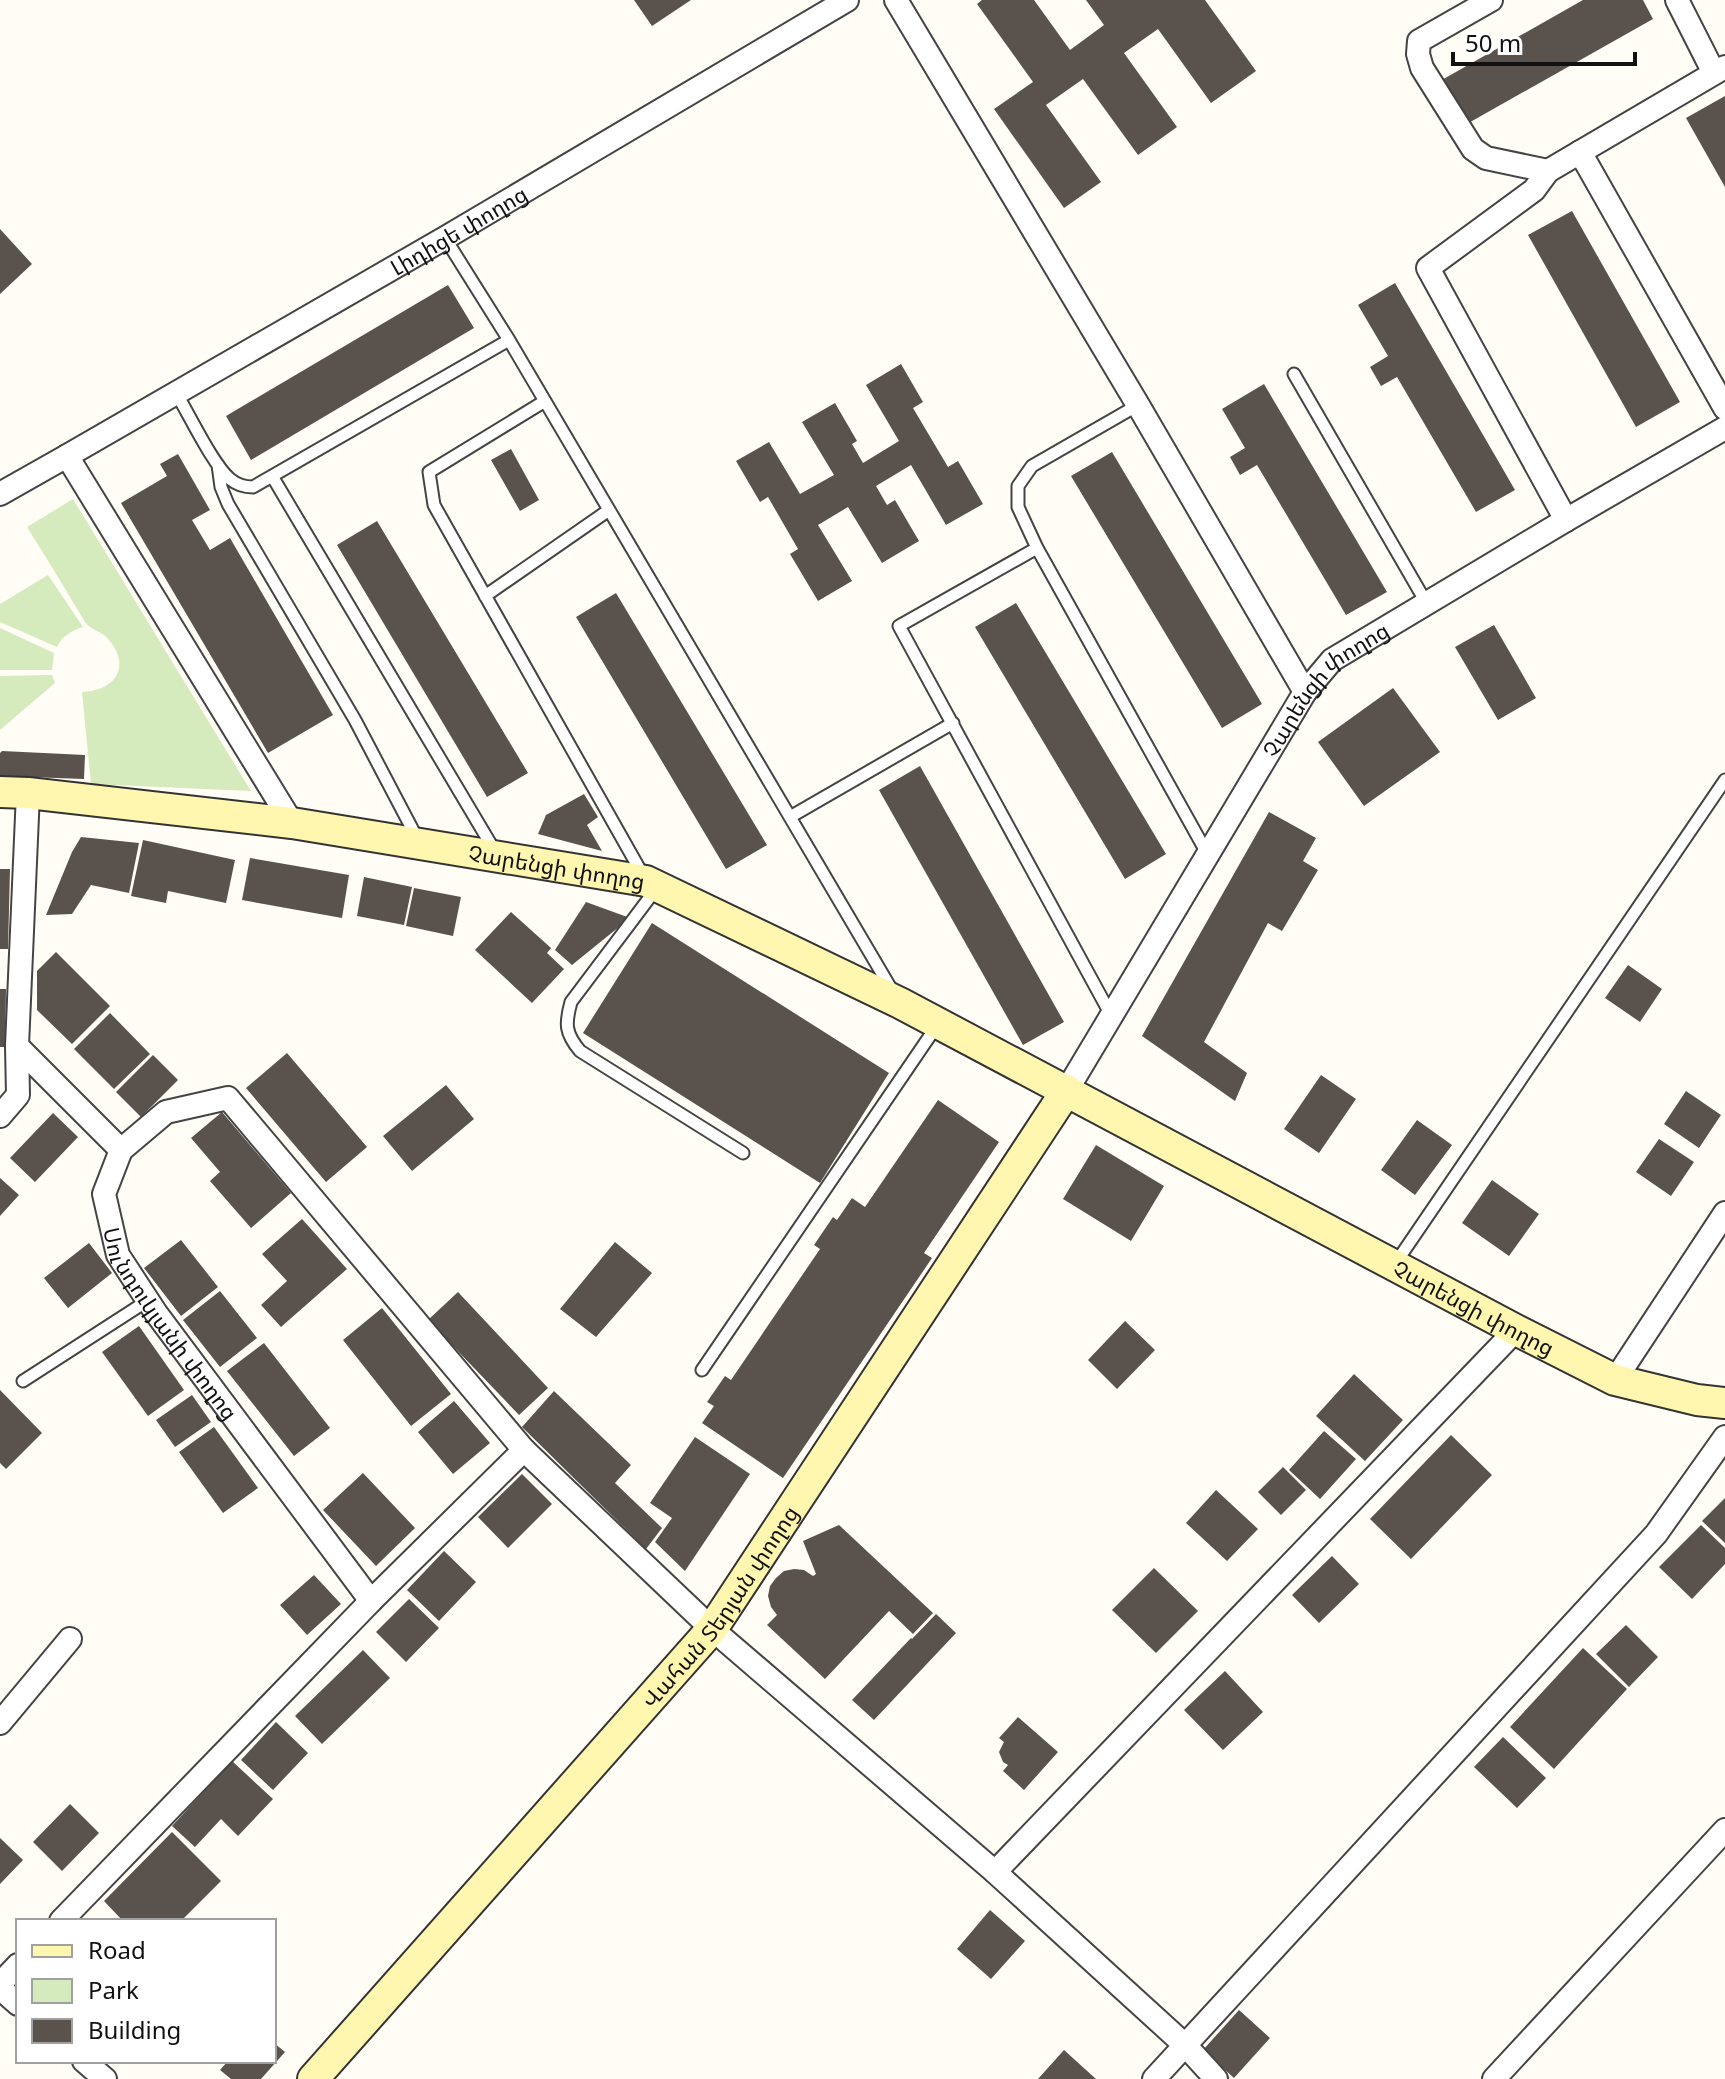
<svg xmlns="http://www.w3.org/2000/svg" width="1725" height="2079" font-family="Georgia,'Noto Sans Armenian',serif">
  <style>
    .green { fill: #d5ebbd }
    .building { fill: #5a524d }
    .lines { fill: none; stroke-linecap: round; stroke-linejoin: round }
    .lane-casing { stroke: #444; stroke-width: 15 }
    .street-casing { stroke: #444; stroke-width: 26 }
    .secondary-casing { stroke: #333; stroke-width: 34 }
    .lane { stroke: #fff; stroke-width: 11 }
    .street { stroke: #fff; stroke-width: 22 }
    .secondary { stroke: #fff6b0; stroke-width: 30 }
    .labels { text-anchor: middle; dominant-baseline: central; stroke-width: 8; stroke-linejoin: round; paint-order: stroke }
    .street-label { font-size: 22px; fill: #111; stroke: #fff }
  </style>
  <rect width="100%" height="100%" fill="#fffdf5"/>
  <path class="green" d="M73 499 251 791 91 784 82 692C114 691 132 668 109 640 103 631 91 631 85 622 66 590 47 559 27 527Z
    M48 575 83 627C71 631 62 636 57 647L0 622V604Z
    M0 628 54 653 52 670H0Z
    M52 675 55 683 0 730V676Z"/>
  <path class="building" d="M634 0H691L652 26Z
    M982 0H1034L1070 50 1104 25 1086 0H1205L1256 71 1211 103 1158 29 1124 53 1177 127 1138 155 1083 79 1046 105 1101 182 1064 208 994 109 1033 82 977 4Z
    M1583 0H1643L1653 19 1465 125 1440 81Z
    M1725 96V187L1686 118Z
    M1572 211 1680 402 1636 427 1528 235Z
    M0 229 32 264 0 294Z
    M1395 283 1515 490 1476 512 1397 377 1381 386 1370 367 1388 356 1358 305Z
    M448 285 474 328 251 460 226 416Z
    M901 364 923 402 913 408 948 467 958 461 983 504 946 525 911 465 876 486 887 505 895 500 919 541 882 563 848 507 818 525 852 581 818 601 790 554 798 549 768 497 760 502 736 461 769 442 800 494 834 475 802 422 835 403 857 441 852 444 863 463 899 441 866 385Z
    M1264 384 1387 592 1346 615 1257 465 1240 475 1230 457 1245 448 1222 409Z
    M511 449 539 500 520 511 491 460Z
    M1112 452 1262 704 1222 728 1071 476Z
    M178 454 210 510 192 520 210 550 230 538 333 715 268 753 121 503 167 476 160 464Z
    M377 521 528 773 487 797 337 545Z
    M616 593 767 845 726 869 576 617Z
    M1016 603 1166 854 1125 879 975 627Z
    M1494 625 1536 698 1498 720 1455 647Z
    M1393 688 1440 752 1364 806 1318 742Z
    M2 751 85 755 84 779 0 776V753Z
    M920 766 1064 1022 1023 1045 879 790Z
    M584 794 598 817 587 825 602 851 538 834 546 815Z
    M1269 812 1316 838 1303 861 1318 870 1282 931 1268 923 1204 1042 1247 1073 1235 1101 1142 1036Z
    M81 837 139 843 129 893 91 885 72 914 46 915 72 852Z
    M143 840 235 860 226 903 168 891 166 903 131 896Z
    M250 858 349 875 342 918 242 900Z
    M0 869H10L8 949H0Z
    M364 877 412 887 404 925 357 916Z
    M414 888 461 897 453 936 406 926Z
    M586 902 630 918 572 965 555 950Z
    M511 912 551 948 547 953 564 969 532 1003 475 950Z
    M652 923 889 1073 820 1183 583 1033Z
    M56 952 110 1006 72 1044 37 1010V971Z
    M1628 965 1662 989 1640 1022 1605 998Z
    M0 989H6L5 1047H0Z
    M110 1013 150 1054 114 1089 74 1049Z
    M287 1053 367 1147 326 1182 246 1088Z
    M153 1055 178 1080 141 1117 116 1092Z
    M1321 1075 1356 1099 1319 1153 1284 1129Z
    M446 1085 474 1119 412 1171 383 1136Z
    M1686 1091 1721 1115 1699 1148 1664 1124Z
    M938 1100 999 1142 924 1253 932 1258 783 1478 702 1423 714 1406 707 1402 725 1376 731 1380 820 1249 814 1245 833 1217 837 1220 852 1198 865 1207Z
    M222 1112 291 1193 251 1228 210 1181 220 1172 191 1138Z
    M53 1113 78 1137 35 1182 10 1158Z
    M1417 1120 1452 1145 1415 1195 1381 1170Z
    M1659 1139 1694 1162 1671 1196 1636 1172Z
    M1096 1145 1164 1186 1131 1241 1063 1199Z
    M0 1178 19 1195 0 1216Z
    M1492 1180 1539 1214 1509 1256 1462 1223Z
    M302 1219 347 1269 281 1327 261 1305 287 1281 262 1254Z
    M181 1240 218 1287 181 1316 144 1268Z
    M615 1242 652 1273 596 1337 560 1309Z
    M89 1243 112 1273 68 1308 44 1278Z
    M220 1291 257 1338 220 1367 183 1320Z
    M458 1292 548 1388 519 1415 428 1320Z
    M382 1308 451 1394 411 1426 343 1340Z
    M1125 1321 1155 1350 1117 1389 1088 1360Z
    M139 1326 184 1390 148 1416 102 1352Z
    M264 1343 330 1428 294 1456 227 1371Z
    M1354 1374 1403 1420 1365 1461 1316 1416Z
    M0 1390 42 1433 6 1469 0 1463Z
    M554 1391 631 1465 615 1483 662 1528 646 1549 522 1427Z
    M192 1395 211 1422 175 1447 156 1420Z
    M454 1401 490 1443 453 1474 418 1432Z
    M214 1427 258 1488 223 1513 179 1452Z
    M1324 1431 1356 1459 1320 1499 1289 1470Z
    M1451 1435 1492 1475 1411 1559 1370 1519Z
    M695 1437 750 1474 685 1571 655 1542 672 1518 650 1503Z
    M1283 1467 1306 1490 1281 1515 1258 1492Z
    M363 1473 415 1528 376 1566 323 1510Z
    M522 1474 552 1504 508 1548 478 1517Z
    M1216 1490 1258 1529 1227 1561 1186 1523Z
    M1725 1498V1543L1702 1521Z
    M839 1525 933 1613 913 1634 889 1611 825 1679 767 1625 777 1615 771 1607 768 1596 770 1586 776 1578 784 1571 794 1569 804 1570 813 1576 816 1574 803 1541Z
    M1701 1525 1725 1548V1564L1692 1599 1659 1567Z
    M444 1551 476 1582 439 1621 407 1590Z
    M1332 1556 1359 1584 1319 1623 1292 1595Z
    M1154 1568 1198 1611 1156 1653 1112 1610Z
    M314 1575 341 1604 307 1635 280 1605Z
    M409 1599 439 1628 406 1662 376 1632Z
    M936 1614 956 1633 874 1720 852 1700 911 1638 912 1639Z
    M1626 1625 1658 1657 1629 1687 1596 1654Z
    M1583 1648 1627 1689 1554 1769 1510 1727Z
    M363 1650 390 1678 322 1744 295 1716Z
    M1225 1671 1263 1712 1223 1750 1184 1710Z
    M1018 1717 1058 1752 1024 1790 1003 1771 1008 1765 1003 1762 999 1752 1004 1742 999 1738Z
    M276 1722 308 1753 273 1790 241 1760Z
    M1503 1737 1546 1778 1517 1808 1474 1767Z
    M232 1761 273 1799 238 1836 221 1819 195 1847 172 1826Z
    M70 1804 99 1833 62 1871 33 1842Z
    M172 1832 221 1881 181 1921H123L104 1901Z
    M0 1838 23 1860 0 1884Z
    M990 1910 1025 1941 991 1979 957 1949Z
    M1239 2010 1270 2038 1234 2078 1203 2050Z
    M274 2043 285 2052 261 2079H231L220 2070 228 2061H274Z
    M1064 2050 1096 2079H1038Z"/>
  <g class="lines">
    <g class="lane-casing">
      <path id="lane" d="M445 238 509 340 893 992
        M1294 374 1427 604
        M176 393C189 414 213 465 230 479 237 485 245 487 253 487L509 340
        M545 401 429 472 434 505 644 877
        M1138 405 1032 466 1018 486V507L1037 548 1208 855
        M218 465 221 487 228 504 355 720 418 840
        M272 476 496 853
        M1037 548 899 626 1111 1015
        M485 596 609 510
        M790 817 953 723
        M656 889 571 1002C565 1024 565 1033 580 1051L743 1153
        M1395 1264 1725 780
        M702 1370 938 1024
        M23 1381 147 1301"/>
    </g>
    <g class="street-casing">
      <g id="street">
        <path d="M896 0 1138 405 1305 692"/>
        <path d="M1491 0 1419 41 1418 54 1422 68 1473 149 1486 158 1548 171"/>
        <path d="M1677 0 1714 73"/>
        <path d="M1580 152 1725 408"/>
        <path id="s1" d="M67 456 445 238 847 0"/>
        <path d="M0 494 67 456 292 823"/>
        <path d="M1566 520 1428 268 1534 190 1548 171 1725 67"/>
        <path id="s2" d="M17 1046 121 1150 104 1194 118 1255 156 1313 371 1601"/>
        <path id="s3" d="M1067 1090 1305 692 1332 660 1566 520 1725 428"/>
        <path d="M0 1116 18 1095 17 1046 28 793"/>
        <path d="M121 1150 166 1112 228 1098 524 1450 712 1629 995 1872 1186 2046 1216 2079"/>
        <path d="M1615 1380 1725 1213"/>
        <path d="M0 1723 70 1639"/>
        <path d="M995 1872 1516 1330"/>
        <path d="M61 1921 371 1601 524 1450"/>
        <path d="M0 1984 18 1965"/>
        <path d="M0 1988 18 2004"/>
        <path d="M84 2061 105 2079"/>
        <path d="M1154 2079 1656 1534 1725 1437"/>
        <path d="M1494 2079 1725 1830"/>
      </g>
    </g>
    <g class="secondary-casing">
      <g id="secondary">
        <path id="s4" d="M0 792 28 793 292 823 646 881 900 1003 1516 1330 1615 1380 1697 1400 1725 1403"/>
        <path id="s5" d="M313 2079 712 1629 1067 1090"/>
      </g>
    </g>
    <use href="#lane" class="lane"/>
    <use href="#street" class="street"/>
    <use href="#secondary" class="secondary"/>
  </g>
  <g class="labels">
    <g class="street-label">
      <text stroke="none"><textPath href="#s1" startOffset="452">Լիդիցե փողոց</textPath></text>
      <text stroke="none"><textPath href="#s3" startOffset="480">Չարենցի փողոց</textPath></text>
      <text stroke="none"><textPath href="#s4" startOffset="562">Չարենցի փողոց</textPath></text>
      <text stroke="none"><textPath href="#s4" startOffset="1584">Չարենցի փողոց</textPath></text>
      <text stroke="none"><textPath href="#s2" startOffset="342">Սունդուկյանի փողոց</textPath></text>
      <text stroke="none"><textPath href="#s5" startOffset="624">Վահան Տերյան փողոց</textPath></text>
    </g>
  </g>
  <rect x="16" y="1919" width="260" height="144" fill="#ffffff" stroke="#a0a0a0" stroke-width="2"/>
  <rect x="32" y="1945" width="40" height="12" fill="#fff6b0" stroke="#a0a0a0" stroke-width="2"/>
  <text x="88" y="1959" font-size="24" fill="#111111">Road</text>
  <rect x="32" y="1979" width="40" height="24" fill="#d5ebbd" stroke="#a0a0a0" stroke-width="2"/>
  <text x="88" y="1999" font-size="24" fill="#111111">Park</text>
  <rect x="32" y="2019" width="40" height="24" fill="#5a524d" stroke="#a0a0a0" stroke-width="2"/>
  <text x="88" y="2039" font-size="24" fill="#111111">Building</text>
  <path d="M1453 52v12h182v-12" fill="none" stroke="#111111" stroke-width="4"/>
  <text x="1465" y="52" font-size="24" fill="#111111" stroke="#ffffff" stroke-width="6" paint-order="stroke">50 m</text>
</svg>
